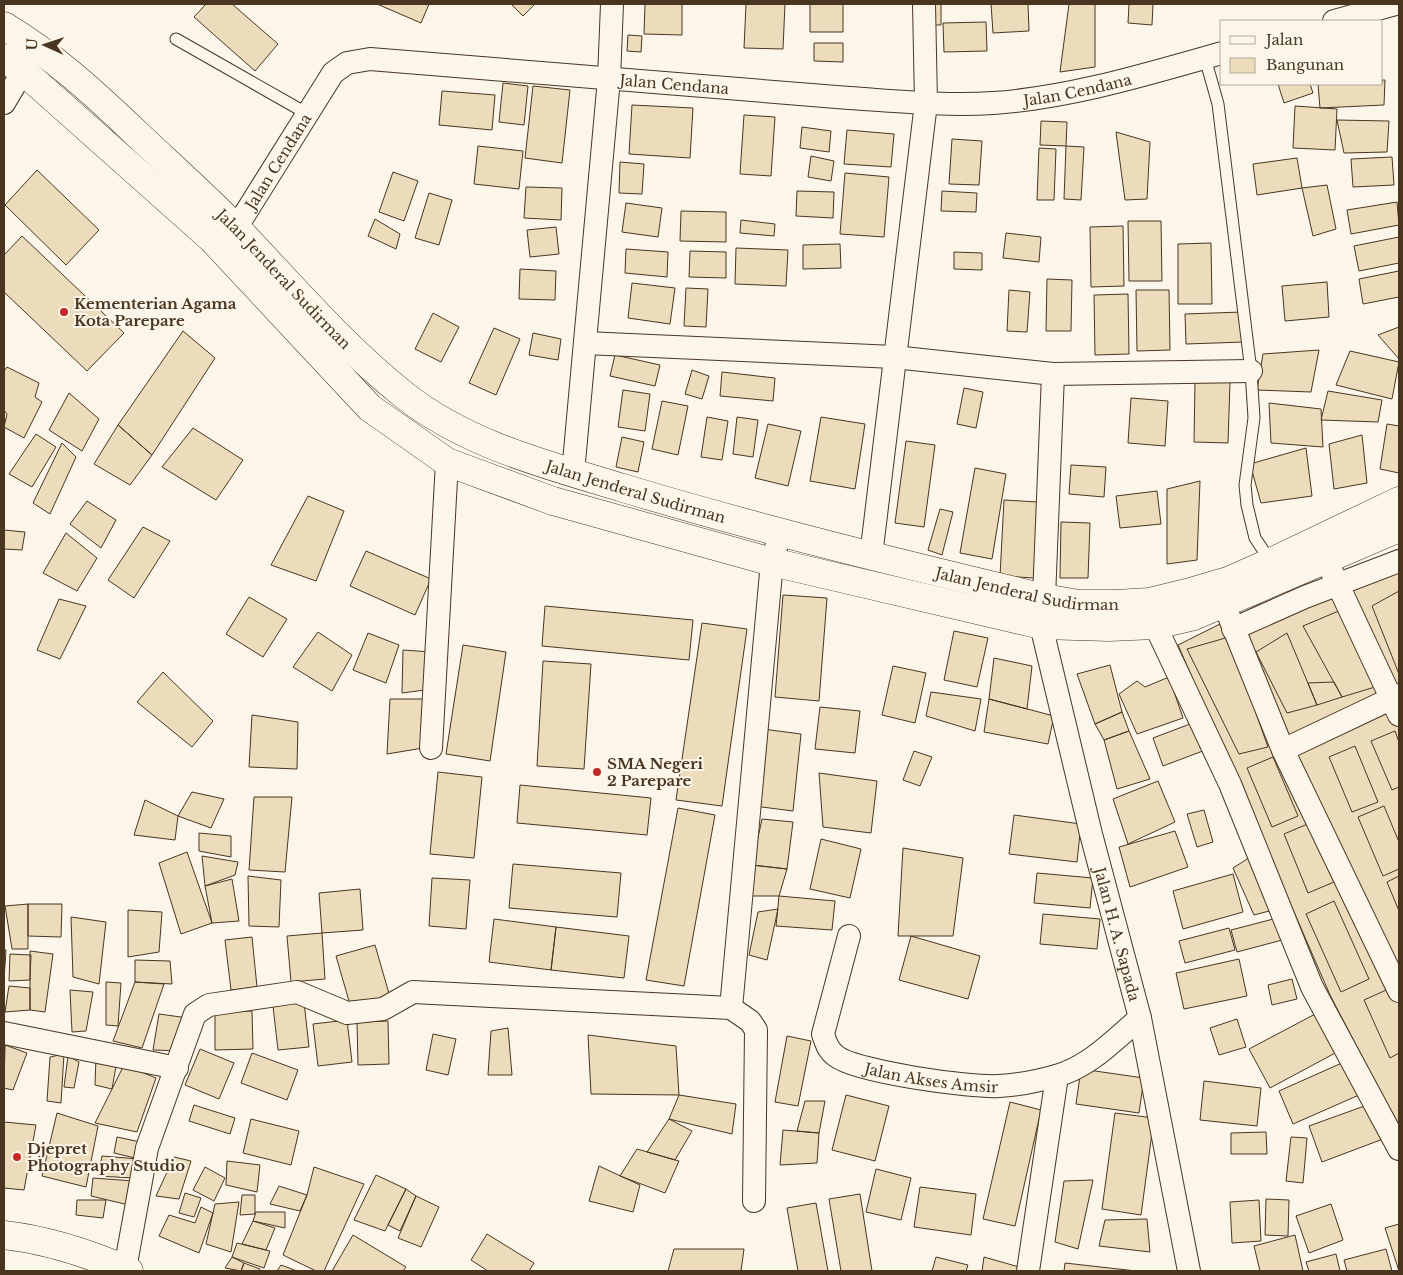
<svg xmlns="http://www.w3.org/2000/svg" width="1403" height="1275" font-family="'Libre Baskerville',serif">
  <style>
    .building { fill: #ecdcbc; stroke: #4a3520 }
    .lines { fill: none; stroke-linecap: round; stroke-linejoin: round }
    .lane-casing { stroke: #4a3520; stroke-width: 13 }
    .street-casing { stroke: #4a3520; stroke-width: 24 }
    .secondary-casing { stroke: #4a3520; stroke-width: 29 }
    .highway-casing { stroke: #4a3520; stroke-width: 29 }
    .lane { stroke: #fbf6e9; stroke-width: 11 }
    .street { stroke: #fbf6e9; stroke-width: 22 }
    .secondary { stroke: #fbf6e9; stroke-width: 28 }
    .highway { stroke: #fbf6e9; stroke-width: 28 }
    .poi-dot { fill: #c62828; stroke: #fbf6e9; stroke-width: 2 }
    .labels { text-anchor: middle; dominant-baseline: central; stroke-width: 4; stroke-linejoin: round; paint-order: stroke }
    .street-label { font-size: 15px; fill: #4a3520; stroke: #fbf6e9 }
    .poi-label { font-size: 15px; font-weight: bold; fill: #4a3520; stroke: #fbf6e9; text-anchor: start }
  </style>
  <rect width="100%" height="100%" fill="#fbf6e9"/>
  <path class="building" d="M206 4H232L278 44 255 71 194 17Z
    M377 4H429L421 23Z
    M511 4H535L523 16Z
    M645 4H682V35L644 34Z
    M746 4H785L783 49 744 48Z
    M810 4H843V32H810Z
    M928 4H941V25H927Z
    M991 4H1028L1029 31 993 33Z
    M1069 4H1095V67L1060 72Z
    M1129 4H1153L1152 25 1128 23Z
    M986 22 987 51 944 52 943 23Z
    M628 35 642 36 641 52 627 51Z
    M814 43H843V62L814 61Z
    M1382 80H1385L1384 105 1320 108 1318 84H1382Z
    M503 83 528 86 524 125 499 122Z
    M1278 84H1310L1313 93 1284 103Z
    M533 86 570 90 562 163 525 158Z
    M442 91 495 95 492 130 439 125Z
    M632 105 693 108 690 158 629 154Z
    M1295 106 1337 109 1335 150 1293 148Z
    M744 115 775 117 771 176 740 174Z
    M1337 120 1389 121 1387 152 1344 153Z
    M1041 121 1067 122 1066 146 1040 145Z
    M802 127 831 131 829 152 800 148Z
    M847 130 894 134 891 167 844 164Z
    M1116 132 1150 142 1147 199 1125 200Z
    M952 139 982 141 979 185 949 184Z
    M478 146 523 151 519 189 474 184Z
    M1066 146 1084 147 1081 200 1064 199Z
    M1039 148 1056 149 1054 200H1037Z
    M811 156 834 161 831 181 808 177Z
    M1392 157 1394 185 1353 187 1351 159Z
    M1297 158 1302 188 1257 195 1253 164Z
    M620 162 644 164 642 194 619 193Z
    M37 170 99 230 66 265 5 205Z
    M393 172 418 181 404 221 379 212Z
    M845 173 889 177 884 237 840 234Z
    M1327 185 1336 229 1313 236 1302 188Z
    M526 187 562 188 561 220 524 218Z
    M797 191 834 192 833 218 796 216Z
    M942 191 977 193 976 212 941 211Z
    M429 193 452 200 439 245 415 238Z
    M1397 202 1399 225 1351 234 1347 210Z
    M626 203 662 208 658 237 622 232Z
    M681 211 726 212V242L680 241Z
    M375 219 400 234 396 249 368 236Z
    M741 220 775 224 774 236 740 233Z
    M1128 221H1161L1162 281H1129Z
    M1123 226 1124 286 1091 287 1090 227Z
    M556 227 559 254 530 257 527 230Z
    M1006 233 1041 237 1039 262 1003 258Z
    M22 236 124 333 87 371 4 292V255Z
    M1399 237V263L1359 271 1354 246Z
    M1211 243 1212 304H1178V244Z
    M840 244 841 268 803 269V245Z
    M736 248 788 250 786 286 735 284Z
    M626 249 668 252 667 277 625 273Z
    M690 251 726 252V278L689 277Z
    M954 252 982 253V270L954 269Z
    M520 269 556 271 555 300 519 299Z
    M1399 271V297L1363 304 1359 279Z
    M1047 279 1072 280 1071 331H1046Z
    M1327 282 1329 317 1285 321 1282 286Z
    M632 283 675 288 670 324 628 318Z
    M686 288 708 289 706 327 684 326Z
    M1009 290 1030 292 1027 332 1007 331Z
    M1136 290H1169L1170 350 1137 351Z
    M1128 294 1129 354 1095 355 1094 295Z
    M1242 312 1244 342 1186 344 1185 314Z
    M433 313 459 327 441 362 415 349Z
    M1399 327V359L1378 335Z
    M494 328 520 339 496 395 469 383Z
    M183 331 215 358 152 455 118 425Z
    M533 333 561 339 558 360 529 355Z
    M1319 350 1311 392 1257 390 1263 354Z
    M1350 351 1399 362 1392 399 1336 385Z
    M615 355 660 365 655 386 610 376Z
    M7 367 39 383 35 397 42 402 24 438 4 427 7 414 4 410V371Z
    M692 370 709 376 702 399 685 394Z
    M722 372 775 378 773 401 720 396Z
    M1195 381 1230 382 1228 443 1194 442Z
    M964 388 983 392 976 428 957 424Z
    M623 390 650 394 645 431 618 427Z
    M1328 391 1382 400 1378 422 1321 420Z
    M69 393 99 419 82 451 49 430Z
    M1131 398 1168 401 1165 446 1128 443Z
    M662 401 688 406 678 455 652 449Z
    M1269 403 1321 409 1323 447 1271 443Z
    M707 417 728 421 722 460 701 457Z
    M737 417 758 420 753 457 733 454Z
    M821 417 865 424 855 489 810 481Z
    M768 424 801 431 788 486 755 478Z
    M1387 424 1399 426V473L1380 469Z
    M118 425 152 455 130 485 94 464Z
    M193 428 243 460 216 500 162 467Z
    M36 434 56 447 32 487 9 474Z
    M1362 435 1367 483 1334 489 1329 444Z
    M622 437 644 442 638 472 616 467Z
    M906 441 935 445 924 527 895 523Z
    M62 443 76 457 50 514 33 503Z
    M1306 448 1312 496 1261 503 1250 464Z
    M1071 465 1106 467 1104 497 1069 494Z
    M975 468 1006 474 992 559 960 553Z
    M1200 481 1197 560 1167 564V489Z
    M1157 491 1161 524 1120 528 1116 496Z
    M308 496 344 511 316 581 271 565Z
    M1004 500 1038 502 1035 578 1000 576Z
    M87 501 116 520 101 548 70 524Z
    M940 509 953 512 942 555 928 550Z
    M1061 522 1090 523 1088 578H1060Z
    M143 527 170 541 134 598 108 580Z
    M4 530 25 532 22 550 4 549Z
    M66 533 97 558 77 591 43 573Z
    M1399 549V1128L1330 995 1178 645 1256 606Z
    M366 551 431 579 415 615 350 586Z
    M1399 591V674L1372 606Z
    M783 595 827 598 819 701 775 697Z
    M249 597 287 619 263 657 226 634Z
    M59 599 86 606 60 659 37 650Z
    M545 606 693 620 689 660 542 646Z
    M1341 610 1375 687 1342 697 1303 626Z
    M702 623 747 629 722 806 676 800Z
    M954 631 988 638 977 687 944 680Z
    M318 632 352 655 332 691 293 667Z
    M368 633 399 645 386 683 353 670Z
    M1287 633 1317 705 1287 713 1256 652Z
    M1229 637 1268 747 1239 754 1187 649Z
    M463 645 506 652 490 761 446 754Z
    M403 650 431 652 425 690 402 693Z
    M994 658 1032 666 1027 709 989 699Z
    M543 661 591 664 584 769 537 766Z
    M1110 665 1122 712 1095 724 1077 674Z
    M893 666 926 673 915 723 882 715Z
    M163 672 213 721 192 747 137 702Z
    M1169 677 1183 718 1137 734 1119 694 1137 681 1145 687Z
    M1334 682 1342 697 1317 705 1308 683Z
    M931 692 981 699 975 731 926 716Z
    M390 699H425L423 748 387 754Z
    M989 699 1054 716 1048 744 984 732Z
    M820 707 860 711 855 753 815 749Z
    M1122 712 1129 731 1104 740 1095 724Z
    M252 715 298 722 297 769 249 767Z
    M1198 721 1208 749 1163 766 1153 738Z
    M763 729 801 734 793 811 754 806Z
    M1129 731 1150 779 1117 789 1104 740Z
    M1395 731 1399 742V787L1392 790 1371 741Z
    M1355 746 1378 802 1352 812 1329 757Z
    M914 751 932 757 920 786 903 780Z
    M1273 757 1298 816 1272 827 1247 768Z
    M438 772 482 777 474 858 430 854Z
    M819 773 877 781 871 833 823 827Z
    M1158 781 1175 822 1128 844 1113 799Z
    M520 785 651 798 647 835 517 823Z
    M192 792 224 799 211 828 178 816Z
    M254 797H292L285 872 249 870Z
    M145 800 178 816 175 840 134 835Z
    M1384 806 1399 842V869L1383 876 1358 817Z
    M678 808 715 815 684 986 646 980Z
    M1204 810 1213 842 1197 847 1187 814Z
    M1014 815 1081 824 1077 862 1009 854Z
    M762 819 793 822 787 869 752 865Z
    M1310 823 1334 882 1308 893 1284 834Z
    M1175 831 1188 867 1130 887 1119 847Z
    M199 833 231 836V857L199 851Z
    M821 839 861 849 850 898 810 889Z
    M903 848 963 858 953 936H898Z
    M187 852 212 923 181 934 159 863Z
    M1255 854 1277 909 1254 915 1233 868Z
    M202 856 238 862 235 875 205 886Z
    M513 864 621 873 617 917 509 908Z
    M752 865 787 869 779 896H751Z
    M1037 873 1093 878 1090 908 1034 903Z
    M1233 874 1243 912 1183 929 1173 891Z
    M248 876 281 880 279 927 249 926Z
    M1399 876V911L1387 882Z
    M432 878 470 880 466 929 429 926Z
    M232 879 239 921 212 923 205 886Z
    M360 889 363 930 322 933 319 893Z
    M779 896 835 901 832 930 776 926Z
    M1334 901 1369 979 1341 992 1306 914Z
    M28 904V949H12L5 906Z
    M28 904H62L61 937 28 936Z
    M778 909 767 960 749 955 758 912Z
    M128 910 162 912 159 952 128 957Z
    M1043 914 1100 919 1097 949 1040 944Z
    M71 917 106 922 99 984 73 977Z
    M1281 917 1286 939 1237 952 1231 930Z
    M494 919 556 927 551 970 489 962Z
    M556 927 629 936 624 978 551 970Z
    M1229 928 1235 950 1185 963 1179 941Z
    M322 933 325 979 291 982 287 936Z
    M911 936 980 956 968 999 899 980Z
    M252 937 257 987 231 990 225 940Z
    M375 945 390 997 351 1008 336 956Z
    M4 950H6L4 980Z
    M30 951 53 954 45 1012 30 1010Z
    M10 954 31 955 30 980 9 981Z
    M1239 959 1247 996 1184 1009 1176 973Z
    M135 960 170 961 172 984 135 982Z
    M1292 979 1297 999 1272 1005 1268 985Z
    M106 982 121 983 118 1026 106 1025Z
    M135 982 164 984 142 1048 113 1041Z
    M9 986 30 988V1010L5 1012Z
    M1393 987 1399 1001V1053L1390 1058 1364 1000Z
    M70 990 93 992 86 1031 72 1032Z
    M304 1002 309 1047 278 1050 273 1006Z
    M252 1011 253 1049 215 1050V1012Z
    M1319 1012 1339 1051 1270 1088 1249 1049Z
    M159 1014 188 1018 181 1051 153 1050Z
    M1237 1019 1246 1047 1219 1055 1210 1028Z
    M347 1020 352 1062 318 1066 313 1024Z
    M388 1021 389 1064 358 1065 357 1022Z
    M508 1028 512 1075H488L491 1031Z
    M433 1034 456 1039 448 1075 426 1070Z
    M588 1035 676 1046 679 1095 591 1094Z
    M787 1036 811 1041 798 1106 775 1102Z
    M5 1045 27 1053 13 1090 4 1088Z
    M200 1049 234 1063 219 1099 185 1085Z
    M252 1053 298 1070 287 1100 241 1083Z
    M64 1054 61 1103 47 1101 50 1057Z
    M68 1056 79 1062 74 1088 64 1087Z
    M96 1057 117 1061 112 1089 95 1085Z
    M1344 1062 1359 1095 1293 1124 1279 1091Z
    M124 1065 156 1078 137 1132 95 1123Z
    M1081 1069 1144 1078 1139 1113 1076 1104Z
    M1204 1081 1261 1088 1257 1126 1200 1120Z
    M679 1095 736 1104 732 1134 669 1119Z
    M846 1095 889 1106 875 1161 832 1150Z
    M805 1101H825L819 1133 797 1131Z
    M1010 1102 1041 1110 1015 1226 983 1219Z
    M1370 1104 1383 1139 1322 1162 1309 1126Z
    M194 1105 235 1118 230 1134 189 1121Z
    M57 1113 98 1126 86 1187 42 1176Z
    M1115 1113 1154 1118 1141 1215 1102 1209Z
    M251 1119 299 1131 291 1165 243 1153Z
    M669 1119 692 1131 675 1160 647 1152Z
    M4 1122 36 1125 24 1190 4 1188Z
    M783 1130 819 1133 817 1163 780 1165Z
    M1266 1132 1267 1154H1231V1133Z
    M117 1137 145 1143 139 1159 114 1153Z
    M1291 1137 1307 1138 1303 1183 1286 1181Z
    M637 1149 679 1161 665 1193 620 1176Z
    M102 1156 139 1159 133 1178 98 1176Z
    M174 1157 191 1161 179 1199 156 1196Z
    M227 1161 260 1165 257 1192 226 1185Z
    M599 1166 640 1185 633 1212 589 1201Z
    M205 1167 225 1178 214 1201 193 1190Z
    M314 1167 364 1184 324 1271H316L283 1255 307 1195Z
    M876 1169 911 1178 901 1220 866 1212Z
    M376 1175 406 1189 385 1231 354 1220Z
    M93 1178 134 1181 129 1205 91 1196Z
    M1093 1180 1078 1249 1055 1242 1064 1181Z
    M279 1186 307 1195 300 1211 270 1204Z
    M920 1187 976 1194 971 1235 914 1227Z
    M406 1189 416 1196 400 1231 388 1225Z
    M185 1193 201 1198 194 1217 179 1213Z
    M860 1194 872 1271H841L829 1199Z
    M242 1195H255V1214L240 1215Z
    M416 1196 439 1207 421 1247 398 1238Z
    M1266 1199 1289 1200 1288 1236 1265 1235Z
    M77 1200H106L103 1218 76 1215Z
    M1259 1200 1261 1241 1232 1243 1230 1202Z
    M239 1202 231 1252 206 1244 215 1204Z
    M816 1203 828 1271H798L787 1208Z
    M1331 1204 1343 1240 1309 1253 1296 1216Z
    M201 1207 213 1213 199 1253 159 1236 169 1215 195 1223Z
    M256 1212H285V1228L253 1221Z
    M1147 1219 1150 1252 1099 1246 1105 1220Z
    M253 1221 275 1228 266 1250 242 1244Z
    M1399 1224V1271L1385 1228Z
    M487 1234 534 1263 529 1271H488L471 1260Z
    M353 1235 406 1267 403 1271H332Z
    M1295 1235 1303 1271H1260L1254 1246Z
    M237 1243 270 1251 264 1268 232 1257Z
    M674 1249H744L741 1271H668Z
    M1386 1249 1392 1271H1347L1344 1260Z
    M1336 1254 1340 1271H1309L1306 1262Z
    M232 1257 244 1263 241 1271 225 1268Z
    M936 1257 968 1265 966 1271H932Z
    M984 1257 1019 1267 1018 1271H982Z
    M244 1263 260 1269 259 1271H241Z
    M1065 1263 1136 1271H1064Z
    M281 1265 297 1271H277Z"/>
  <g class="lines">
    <g class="lane-casing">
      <path id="lane" d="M176 39 306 113
        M1205 58 1218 104 1251 371 1254 418 1245 485 1247 505 1255 538 1271 562"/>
    </g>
    <g class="street-casing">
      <g id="street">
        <path d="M1334 21 1396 4"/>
        <path d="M4 103 23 71"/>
        <path id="s1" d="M228 241 333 73 347 63 370 59 849 98C896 101 945 106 993 103 1070 98 1147 74 1222 53"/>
        <path id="s2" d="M585 343 894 357 1053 374 1044 598 1041 625 1091 834 1140 1018 1189 1271"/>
        <path d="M1053 374 1251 371"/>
        <path d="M573 473 609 79 612 4"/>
        <path d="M871 556 926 103 924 4"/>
        <path d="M1332 572 1399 715"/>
        <path d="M1224 604 1283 750 1399 991"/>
        <path d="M1155 625 1230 784 1312 987 1399 1149"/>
        <path d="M1233 629 1305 597 1399 561"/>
        <path d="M431 748 447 462"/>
        <path d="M1283 750 1399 695"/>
        <path id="s3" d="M849 936 823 1034C826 1043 828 1050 836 1056 856 1072 972 1088 999 1086 1018 1085 1038 1081 1056 1076 1089 1067 1114 1040 1140 1018"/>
        <path d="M731 1008 772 562 780 533"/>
        <path d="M4 1033 177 1068"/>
        <path d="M125 1269 147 1148 195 1014 209 1005 297 992 347 1013 383 1009 413 992 731 1008 750 1021 756 1030 754 1201"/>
        <path d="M1028 1271 1057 1076"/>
      </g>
    </g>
    <g class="secondary-casing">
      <g id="secondary">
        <path id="s4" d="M4 26C53 55 95 94 137 134 172 167 209 200 243 235 295 290 345 348 404 395 467 445 548 465 623 488 762 530 903 564 1044 598L1079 604H1116L1149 602 1194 591 1228 581 1271 562 1399 501"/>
        <path d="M4 58 23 71 212 239 370 408 447 462 553 501 772 562 1041 625 1109 627 1155 625 1194 616 1399 528"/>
      </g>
    </g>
    <g class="highway-casing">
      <path id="highway" d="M4 1235C48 1240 88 1253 129 1271"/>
    </g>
    <use href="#lane" class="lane"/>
    <use href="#street" class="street"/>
    <use href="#secondary" class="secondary"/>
    <use href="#highway" class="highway"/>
  </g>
  <g class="poi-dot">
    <circle cx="64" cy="312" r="5"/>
    <circle cx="597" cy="772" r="5"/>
    <circle cx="17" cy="1157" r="5"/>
  </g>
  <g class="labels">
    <g class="street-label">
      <text stroke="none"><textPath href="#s1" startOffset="544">Jalan Cendana</textPath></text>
      <text stroke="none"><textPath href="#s1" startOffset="949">Jalan Cendana</textPath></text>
      <text stroke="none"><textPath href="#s1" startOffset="94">Jalan Cendana</textPath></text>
      <text stroke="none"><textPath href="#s4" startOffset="378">Jalan Jenderal Sudirman</textPath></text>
      <text stroke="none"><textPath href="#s4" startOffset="798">Jalan Jenderal Sudirman</textPath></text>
      <text stroke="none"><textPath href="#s4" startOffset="1202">Jalan Jenderal Sudirman</textPath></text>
      <text stroke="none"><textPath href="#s2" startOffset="1039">Jalan H. A. Sapada</textPath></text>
      <text stroke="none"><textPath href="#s3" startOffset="226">Jalan Akses Amsir</textPath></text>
    </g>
    <g class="poi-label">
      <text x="74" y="303">Kementerian Agama<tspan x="74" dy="17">Kota Parepare</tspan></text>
      <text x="607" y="763">SMA Negeri<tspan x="607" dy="17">2 Parepare</tspan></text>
      <text x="27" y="1148">Djepret<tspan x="27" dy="17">Photography Studio</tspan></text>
    </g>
  </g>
  <rect width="1403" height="1275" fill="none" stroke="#4a3520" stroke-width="10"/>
  <rect x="1220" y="20" width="162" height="65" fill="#fbf6e9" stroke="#b4a999"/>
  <rect x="1230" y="36" width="25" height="8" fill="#fbf6e9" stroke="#b4a999"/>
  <text x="1266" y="45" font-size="15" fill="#4a3520">Jalan</text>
  <rect x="1230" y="58" width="25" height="15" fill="#ecdcbc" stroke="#b4a999"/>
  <text x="1266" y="70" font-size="15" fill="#4a3520">Bangunan</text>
  <g transform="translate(45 45) rotate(273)" stroke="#fbf6e9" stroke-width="4" paint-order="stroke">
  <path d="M0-4L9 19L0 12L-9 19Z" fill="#4a3520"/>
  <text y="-8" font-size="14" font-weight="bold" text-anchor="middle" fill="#4a3520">U</text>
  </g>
</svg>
